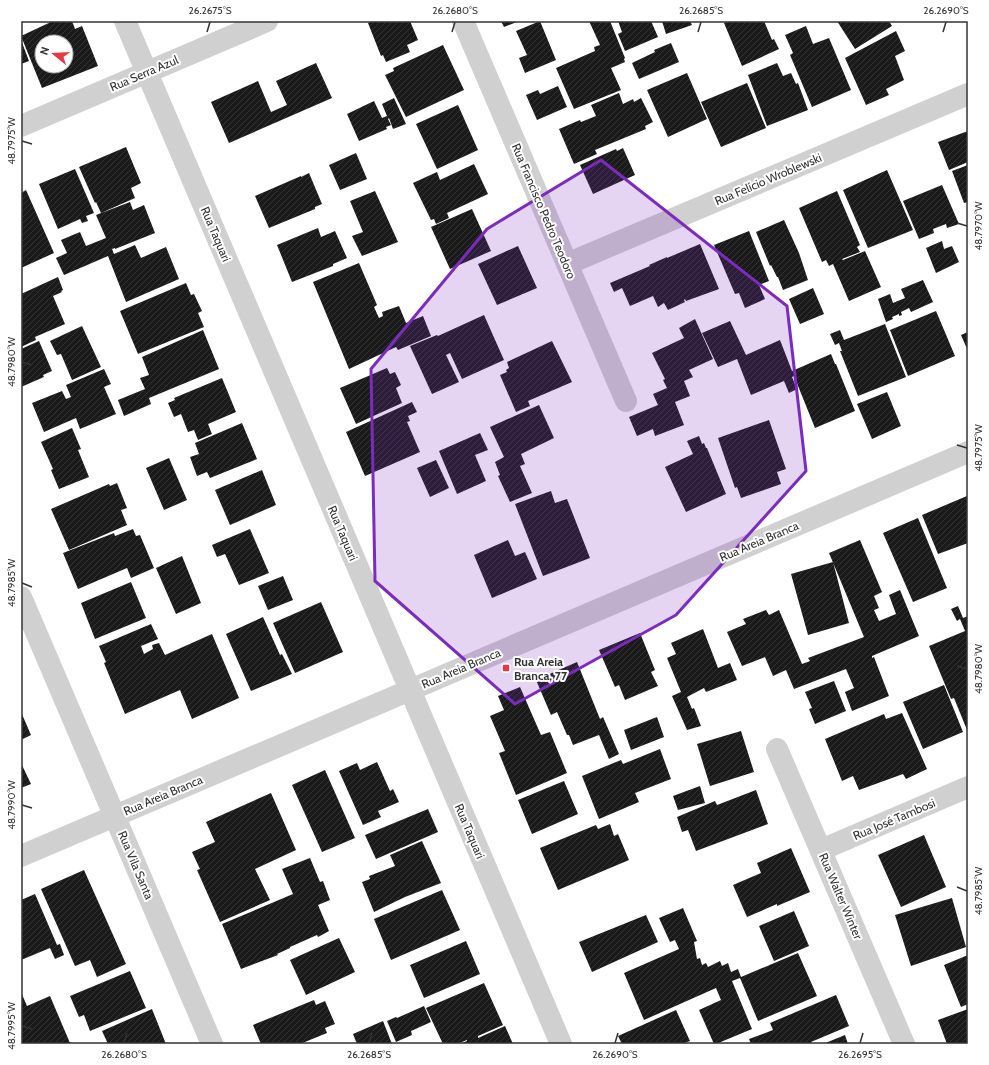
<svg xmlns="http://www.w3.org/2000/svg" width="989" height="1065" font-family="Cabin,sans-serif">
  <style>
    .building { fill: url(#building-hatch); fill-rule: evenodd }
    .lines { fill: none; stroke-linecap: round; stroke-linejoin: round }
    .minor { stroke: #d0d0d0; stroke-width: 22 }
    .marked { fill: #7b2cbf; fill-opacity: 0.2; stroke: #7b2cbf; stroke-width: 3; stroke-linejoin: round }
    .ticks { fill: none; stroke: #333; stroke-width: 1.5 }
    .poi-dot { fill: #e63946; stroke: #fff; stroke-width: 1.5 }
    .labels { text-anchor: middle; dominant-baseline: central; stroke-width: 4; stroke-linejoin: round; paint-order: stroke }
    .street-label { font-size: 12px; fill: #333; stroke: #fff }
    .poi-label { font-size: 12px; font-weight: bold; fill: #333; stroke: #fff; text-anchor: start }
    .neatline { fill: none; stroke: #333; stroke-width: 1.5 }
    .ticks-label { font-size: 10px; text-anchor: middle; fill: #333 }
  </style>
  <defs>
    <pattern id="building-hatch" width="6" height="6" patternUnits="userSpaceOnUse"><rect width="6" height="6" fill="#1a1a1a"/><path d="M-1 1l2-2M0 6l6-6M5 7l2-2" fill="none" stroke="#333"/></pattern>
  </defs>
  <rect width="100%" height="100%" fill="#fff"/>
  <path class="building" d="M53 21H72L75 29 82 26 98 66 42 88 21 36ZM42 42H66V66H42Z
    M373 21H410L418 40 407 45 410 52 386 62 383 55 381 56 368 23Z
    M501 21H519L504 27Z
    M540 21 556 60 525 73 519 58 527 55 516 31Z
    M589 21H610L625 58 624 59 625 62 611 68 621 90 574 109 556 68 595 51 594 47 600 45Z
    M618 21H651L658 37 625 51 618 34 622 32Z
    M662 21H690L692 25 666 34Z
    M728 21H764L772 40 774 39 779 49 742 66 724 23Z
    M837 21H889L892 26 855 49Z
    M806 26 813 44 829 38 851 90 812 107 790 55 793 53 785 35Z
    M896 31 905 51 895 56 904 80 886 89 889 95 866 105 845 58Z
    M21 40 29 61 21 64Z
    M671 43 679 62 639 79 632 63 655 52 654 50Z
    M443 45 464 90 406 117 385 75 394 71 393 68Z
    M316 63 332 98 229 143 211 102 258 81 271 112 287 105 276 81Z
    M777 63 783 76 791 73 796 84 798 83 808 110 767 126 748 75Z
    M687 73 707 119 668 137 647 90Z
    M747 83 766 128 721 147 701 102Z
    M558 86 567 107 537 120 526 95 538 90 540 94Z
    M619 93 623 104 633 99 634 102 641 98 653 122 645 126 646 129 595 150 597 154 574 164 559 129 580 120 581 122 596 116 591 105Z
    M394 98 406 124 393 129 389 118 388 119 391 125 386 127 387 129 359 141 347 114 374 101 382 118 387 116 382 104Z
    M458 105 478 150 437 169 416 124Z
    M968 131V162L949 170 938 142Z
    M126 147 141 183 131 188 135 198 101 213 96 202 95 203 79 167Z
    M623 148 635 175 593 194 580 165 616 149 617 151Z
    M356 153 367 179 340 190 329 165Z
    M474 164 488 194 447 213 449 218 436 224 434 219 431 220 413 183 437 172 440 180Z
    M968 165V202L964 203 952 171Z
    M75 169 94 213 86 216 88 221 82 223 80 219 58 229 39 184Z
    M887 170 913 230 868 248 843 190Z
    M309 173 322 204 315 207V209L269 228 255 196 301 176V177Z
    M942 185 959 224 947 228 946 224 933 229 934 233 919 239 903 201Z
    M26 190 54 253 21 268V193Z
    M375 191 398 242 362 256 352 236 363 232 350 201Z
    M837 191 860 245 857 247 860 252 842 259 843 260 865 251 881 287 849 301 833 264 829 266 826 260 822 262 799 208Z
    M130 202 133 210 144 205 155 233 115 249V248L112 249 114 254 135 245 141 258 166 247 179 279 126 302 108 256 64 275 56 258 67 253 61 240 80 232 86 246 106 238 96 215Z
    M472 209 491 251 450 269 431 227Z
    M784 220 799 253 808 280 783 290 778 277H777L771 265 770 266 756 232Z
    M318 228 321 237 335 231 347 258 333 264V266L292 282 277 245Z
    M749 231 769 281 759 285 765 299 745 308 739 293 735 294 714 245Z
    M942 241 944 249 952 246 959 262 936 273 926 248Z
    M700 244 719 289 686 301 685 299 684 300 685 302 668 310 664 303 658 307 653 296 630 306 622 288 614 292 610 283 650 266 649 265 667 257V258Z
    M518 246 537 288 497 305 478 264Z
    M359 263 377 305 374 307 379 318 383 316 382 312 399 306 406 323 423 316 431 336 398 350 396 347 349 369 313 282Z
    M58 277 63 290 61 291 62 292 53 296 65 324 35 337 36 340 21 347V294Z
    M923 280 933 302 911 312 909 308 901 312 902 315 899 316V314L892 317 893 319 886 322 878 299 890 294 893 303 905 298 901 289Z
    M186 283 191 295 194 294 202 311 198 313 204 327 138 354 120 311Z
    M813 288 824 314 800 324 789 299Z
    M936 311 955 356 908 376 890 330Z
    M484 315 504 360 462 379 450 353 446 355 459 382 432 394 410 346 437 335 438 336Z
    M695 319 713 359 689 370 693 377 684 381 690 396 675 402 684 425 655 436 653 429 637 436 629 417 658 405 653 394 667 388 663 380 665 379 652 353 684 338 679 328Z
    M730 321 746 355 780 340 792 371 831 354 835 364H836L855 411 815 428 794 376 792 377 797 389 789 393 784 381 751 395 737 359 718 367 702 333Z
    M885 324 906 377 858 396 840 351H842L839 343 835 345 830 334 840 330 844 340Z
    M82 326 101 367 72 380 61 354 57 355 50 341Z
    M203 330 219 369 149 398 151 404 124 416 118 400 145 389 140 378 149 375 142 357Z
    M968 332V351L961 335Z
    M39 341 52 371 43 375 44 377 21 387V349Z
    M552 341 572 382 528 401 530 406 516 412 500 375 507 372 506 370 509 368 507 362Z
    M387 368 390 374 395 372 401 385 396 388 402 403 356 424 340 388Z
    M104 369 111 384 104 387 116 414 80 429 76 418 44 432 32 403 62 391 66 399 71 397 66 385Z
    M222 378 236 412 208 424 212 434 198 440 194 430 188 432 181 414 174 417 168 403 175 400 174 398Z
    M887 392 901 426 872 439 857 404Z
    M412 402 417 412 408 416 410 421 407 422 420 452 365 476 346 432Z
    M539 405 554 438 521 454 525 464 520 466 532 493 510 502 498 476 500 475 495 462 504 457 490 427Z
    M769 420 786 469 777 472 781 484 741 498 737 487 735 488 718 438Z
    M242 423 257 459 210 478 207 472 197 476 190 457 199 454 195 443Z
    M72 428 81 449 78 450 89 477 59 489 51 470 53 469 41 442Z
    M480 433 488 450 475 455 486 481 457 494 439 451Z
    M699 436 702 444 704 443 706 448H707L726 494 686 512 665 467 693 454 687 441Z
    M169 458 187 500 164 510 146 468Z
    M436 460 449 488 430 497 417 468Z
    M262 470 276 505 230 525 215 490Z
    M117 483 127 508 121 510 127 525 69 550 51 509 109 484 110 486Z
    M551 491 555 503 567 499 590 558 543 576 515 504Z
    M967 496 968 498V543L938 554 922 515Z
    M918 518 947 588 913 602 883 533Z
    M133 529 136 536 140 535 154 568 131 578 127 568 78 589 63 553 114 533 115 536Z
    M250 529 269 573 239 585 225 554 217 557 212 545Z
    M508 540 515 556 525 552 537 579 492 598 474 555Z
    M860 540 882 592 874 596 879 608 874 610 879 621 896 614 889 595 900 590 919 636 872 656V658L874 657 889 696 852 711 845 692 854 688 846 669 794 689 786 670 773 676 765 657 742 666 727 632 746 624 743 619 766 610 769 615 779 610 802 664 810 661 808 658 864 637 829 553Z
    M182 556 201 603 176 614 156 568Z
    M833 562 849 623 808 635 791 574Z
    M283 576 293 600 268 610 258 586Z
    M131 582 146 618 95 639 81 603Z
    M321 602 343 652 295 673 273 623Z
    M958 606 963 618 968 616V730H967L954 698 951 699 929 646 965 631 960 619 957 621 951 609Z
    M263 617 280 655 282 654 292 674 251 691 226 634Z
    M151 624 158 639 141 646 144 654 153 649 152 645 159 643 165 655 212 634 239 698 192 719 180 690 125 714 104 663 106 662 99 646Z
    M703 629 718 668 730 663 737 680 706 692 704 688 687 697 692 709 694 708 701 726 687 730 672 696 681 692 667 658 676 654 671 643Z
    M640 633 655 670 651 672 658 686 625 700 619 685 615 687 599 650Z
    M577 662 600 719 603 717 619 754 609 759 599 735 573 745 569 735H567L557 712 551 715 536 680Z
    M834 681 846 711 815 724 809 709 812 708 805 692Z
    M944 685 963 732 923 749 903 702Z
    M520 687 541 735 550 732 567 773 516 795 499 753 505 751 490 716 504 710 498 696Z
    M21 712 31 735 21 740Z
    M902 713 927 769 906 779 903 774 859 790 853 776 842 781 825 739 884 714 886 719Z
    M657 717 664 737 631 750 624 730Z
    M741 731 754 772 710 786 697 744Z
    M660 749 671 779 635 793 639 802 599 819 582 776 621 760 623 764Z
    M377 762 390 791 393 789 399 802 378 811 381 817 363 825 339 771 357 763 360 770Z
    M21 763 31 784 21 788Z
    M325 770 355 838 322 852 292 785Z
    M564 781 578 814 532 834 518 800Z
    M700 786 705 803 678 810 673 796Z
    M756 790 768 824 696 851 688 830 682 832 677 817 715 801 717 805Z
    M271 793 296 850 255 869 270 900 220 922 197 870 200 869 192 852 215 842 206 822Z
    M428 809 438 832 376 859 365 835Z
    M610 824 614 836 618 834 629 860 558 890 540 848 596 825 598 829Z
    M924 835 946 887 901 907 878 855Z
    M422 841 441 883 405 897 374 912 362 882 370 879 369 876 395 866 390 855Z
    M791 848 810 892 777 906V904L747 917 733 885 761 873 757 863Z
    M310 858 320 882 323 881 330 900 318 905 329 931 318 937 317 935 290 947V948L277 954 278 955 241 969 222 924 293 894 282 869Z
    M84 870 126 964 97 977 90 960 75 966 41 889Z
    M442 890 460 930 391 960 374 919Z
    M35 894 57 945 60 944 64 955 55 959 50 948 21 960V900Z
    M952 898 966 947 911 966 895 915Z
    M683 908 697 941 694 942 697 959 700 958 702 965 706 963 708 967 720 961 722 966 728 963 731 972 738 969 741 977 798 953 817 996 758 1021 740 978 732 981 752 1029 716 1044H714L699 1010 721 1000 716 988 644 1020 624 973 679 949 675 940 670 942 659 918Z
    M794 911 809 946 774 961 759 926Z
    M646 915 658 942 592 972 579 942Z
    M339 938 355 972 306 995 290 960Z
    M466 941 480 974 424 998 410 965Z
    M968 955V1004L961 1007 944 965Z
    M130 971 146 1008 90 1031 84 1015 79 1017 70 996Z
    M484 983 503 1025 478 1036V1038L505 1026 513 1044H459L467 1041V1040L457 1044H443L426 1008Z
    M21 992 27 1006 50 996 70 1043 71 1042 72 1044H21Z
    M836 995 849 1026 811 1042 812 1044H751L749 1039 773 1030 770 1023Z
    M314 1000 316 1005 325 1001 335 1024 325 1028 327 1033 300 1044H261L253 1025Z
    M424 1006 431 1022 411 1031 412 1035 396 1042 387 1021 396 1017 397 1018Z
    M152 1009 166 1044H108L102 1031Z
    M968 1009V1044H947L938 1020Z
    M676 1010 690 1041 682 1044H622L618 1036Z
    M383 1021 392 1044H357L353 1034Z
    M845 1035 848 1044H823Z"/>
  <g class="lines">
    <path class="minor" d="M125 21 561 1044
      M463 21 626 401
      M21 126 267 21
      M567 264 968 94
      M21 597 212 1044
      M777 749 904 1044
      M821 850 968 787
      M21 856 968 452"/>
  </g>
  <path class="marked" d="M601 160 787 306 806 471 676 615 515 704 375 581 371 369 487 229Z"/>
  <path class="ticks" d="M207 32 210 22M452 32 455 22M698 32 701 22M943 32 946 22M22 141 32 144M957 223 967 226M22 362 32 365M957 445 967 448M22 583 32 587M957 666 967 669M22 805 32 808M957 887 967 891M22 1026 32 1029M124 1043 127 1033M369 1043 372 1033M615 1043 618 1033M860 1043 863 1033"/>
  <rect class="poi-dot" x="502" y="664" width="8" height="8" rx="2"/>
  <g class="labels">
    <g class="street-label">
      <text transform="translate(144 73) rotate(-23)">Rua Serra Azul</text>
      <text transform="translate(768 179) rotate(-23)">Rua Felício Wroblewski</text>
      <text transform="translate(544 211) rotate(67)">Rua Francisco Pedro Teodoro</text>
      <text transform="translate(216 234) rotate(67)">Rua Taquari</text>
      <text transform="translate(343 533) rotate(67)">Rua Taquari</text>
      <text transform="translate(759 541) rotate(-23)">Rua Areia Branca</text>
      <text transform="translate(461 668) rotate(-23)">Rua Areia Branca</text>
      <text transform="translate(163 795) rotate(-23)">Rua Areia Branca</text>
      <text transform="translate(894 819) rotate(-23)">Rua José Tambosi</text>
      <text transform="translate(470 831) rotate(67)">Rua Taquari</text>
      <text transform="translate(136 865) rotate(67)">Rua Vila Santa</text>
      <text transform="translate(841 896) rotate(67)">Rua Walter Winter</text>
    </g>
    <g class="poi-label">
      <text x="514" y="661">Rua Areia<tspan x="514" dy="14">Branca, 77</tspan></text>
    </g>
  </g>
  <rect width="989" height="1065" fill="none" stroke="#ffffff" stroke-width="44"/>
  <g transform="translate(54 54) rotate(288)"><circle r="19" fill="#ffffff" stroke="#adadad"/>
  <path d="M0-3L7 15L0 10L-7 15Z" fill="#e63946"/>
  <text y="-6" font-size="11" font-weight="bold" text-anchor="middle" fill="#333333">N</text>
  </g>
  <rect x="22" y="22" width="945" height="1021" class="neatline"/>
  <g class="ticks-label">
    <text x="210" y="14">26.2675°S</text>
    <text x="455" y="14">26.2680°S</text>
    <text x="701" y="14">26.2685°S</text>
    <text x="946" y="14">26.2690°S</text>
    <text transform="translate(11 141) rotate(-90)" y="4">48.7975°W</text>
    <text transform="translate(978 226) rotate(-90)" y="4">48.7970°W</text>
    <text transform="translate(11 362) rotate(-90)" y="4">48.7980°W</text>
    <text transform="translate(978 448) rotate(-90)" y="4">48.7975°W</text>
    <text transform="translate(11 583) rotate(-90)" y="4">48.7985°W</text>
    <text transform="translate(978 669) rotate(-90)" y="4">48.7980°W</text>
    <text transform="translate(11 805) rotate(-90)" y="4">48.7990°W</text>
    <text transform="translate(978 891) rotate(-90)" y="4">48.7985°W</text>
    <text transform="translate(11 1026) rotate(-90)" y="4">48.7995°W</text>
    <text x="124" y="1058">26.2680°S</text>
    <text x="369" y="1058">26.2685°S</text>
    <text x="615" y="1058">26.2690°S</text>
    <text x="860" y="1058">26.2695°S</text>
  </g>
</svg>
